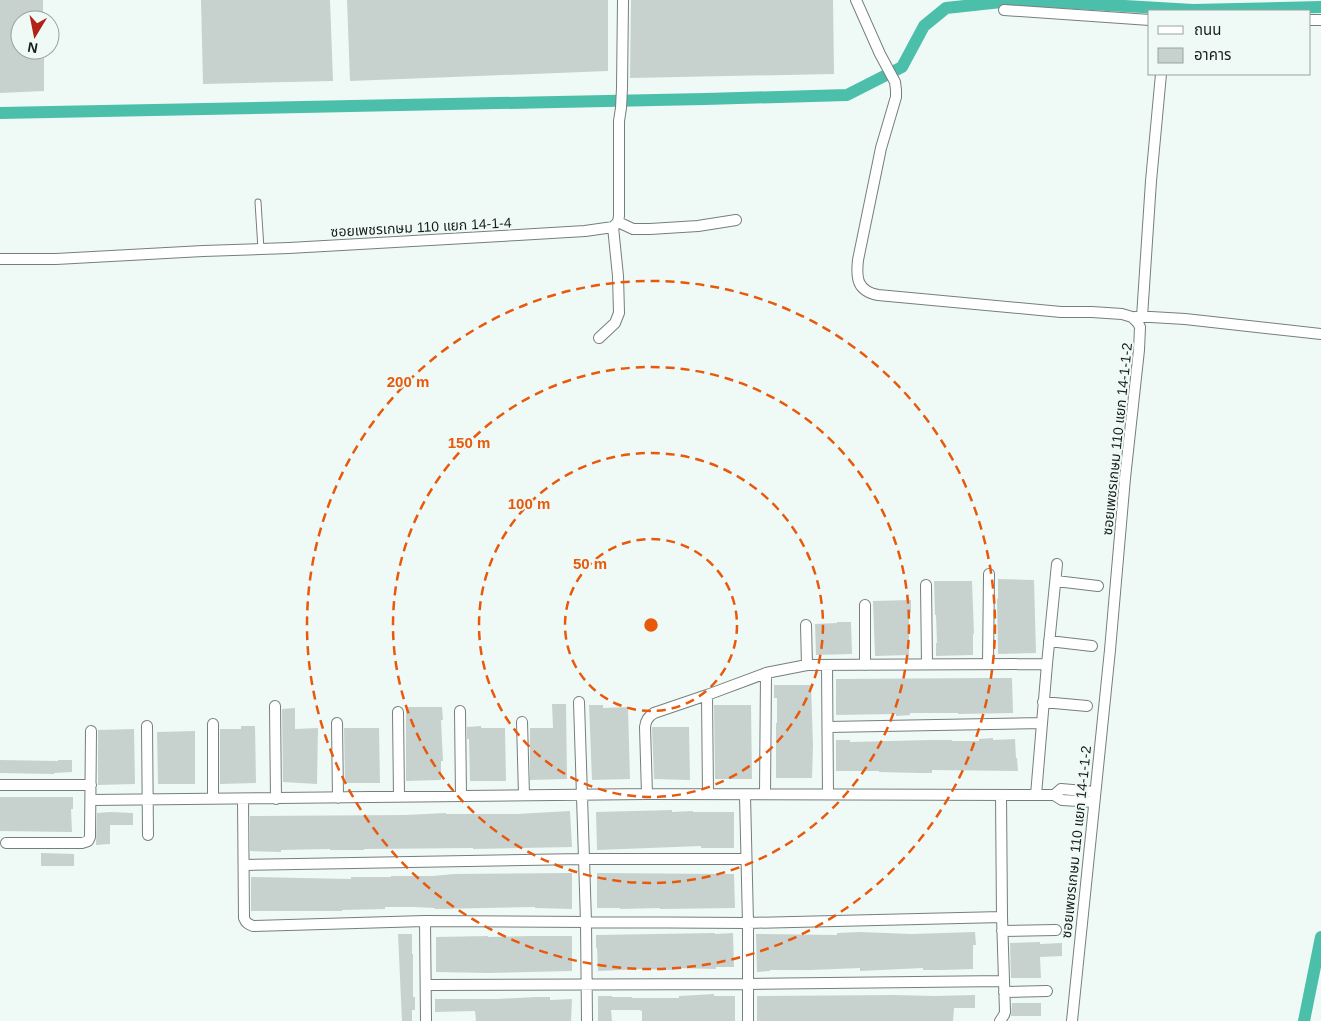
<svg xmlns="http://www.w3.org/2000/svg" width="1321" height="1021" font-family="Arial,'Noto Sans Thai',sans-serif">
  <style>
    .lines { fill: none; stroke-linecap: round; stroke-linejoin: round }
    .canal { stroke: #4cbfab; stroke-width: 12 }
    .building { fill: #c7d2cf }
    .service-casing { stroke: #767f7d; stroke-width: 7 }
    .minor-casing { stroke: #767f7d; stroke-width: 12 }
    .service { stroke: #fff; stroke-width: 5 }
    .minor { stroke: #fff; stroke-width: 10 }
    .ring { fill: none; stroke: #e8590c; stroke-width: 2.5; stroke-dasharray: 9 6 }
    .labels { text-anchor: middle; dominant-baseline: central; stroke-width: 4; stroke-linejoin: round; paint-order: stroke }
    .street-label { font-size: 14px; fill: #181c1b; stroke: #effaf7 }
    .centre { fill: #e8590c; stroke: #effaf7; stroke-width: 2.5 }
    .ring-label { font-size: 15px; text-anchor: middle; font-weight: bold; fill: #e8590c; stroke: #effaf7; stroke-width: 4; stroke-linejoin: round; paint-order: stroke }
  </style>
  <rect width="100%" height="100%" fill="#effaf7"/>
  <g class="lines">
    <path class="canal" d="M1023 0 1193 10 1321 7
      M0 113 705 99 847 95 902 67 924 26 946 8 1020 0
      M1304 1021 1321 937"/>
  </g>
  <path class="building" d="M0 0H43V20H20V50H44V91L0 93Z
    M201 0H330L333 81 203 84Z
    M347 0H608V71L350 81Z
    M631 0H833L834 74 630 78Z
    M998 579 1034 580 1036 653 998 654 997 599H998Z
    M934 581H972L974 634H973V655L936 656V643H937L936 615H935Z
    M911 600V613H909V655L875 656 873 601Z
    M837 622H851L852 654 816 655 815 624 837 623Z
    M993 678H1012L1013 713 958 714V713H910V715L896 716V714L836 715V679Z
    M774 685H811L813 745 812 778H776V723H777V698H774Z
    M552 704H566L567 779 530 780V728H553Z
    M589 705H603V708L628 707 630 779 592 780Z
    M714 705H751L752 779H715Z
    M406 707H442L443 720H441L443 761H441V780L406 781Z
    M295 708V729L318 728 317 784 283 782 282 709Z
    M241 726H255L256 783 220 784V729H241Z
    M481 726V728H505L506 781H470L469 739H467V727Z
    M652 727H689L690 780 654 779Z
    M344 728H379L380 783H345Z
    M134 729 135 784 98 785V730Z
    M195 731V784H158L157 732Z
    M993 738V740L1015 739 1016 758H1017L1018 771 932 770V773H919L879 772V771H836V740H850V742L931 740H952V741H979V739Z
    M0 760 58 761V760H72V772L54 773V774L0 773Z
    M0 797H73V809H71L72 832 0 831Z
    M672 810V812L693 811V812H734V848H701V846L597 850 596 812Z
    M570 811 572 847 473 849V848L364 849V850H330V849L281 850V852L250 851V816L405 815 446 813V814H516Z
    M110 812 133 813V825H110V844L96 845 97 813Z
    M41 853 74 854V866H41Z
    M572 873V909L535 908V907L435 909V908L413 907H385V909L342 910V911H251V877L351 879V877H391V876H433L454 874Z
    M597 873 734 874 735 908 660 909V908L620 909V908H597Z
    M860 932 912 934 975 932 976 945H973V969L941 970H923V968L860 971V968L811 970H770V971L757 972 756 934 837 935V933Z
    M715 933V934L733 933 734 967H716V969L675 968V970L641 969 598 971 597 948H596V935Z
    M398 934H412V954H413V997H415V1010H412V1021H402Z
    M488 936V937L530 936H572V971L489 973 436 972V937Z
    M1040 942V944L1062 943V956L1040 957 1041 978H1011L1010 943Z
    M714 994V996H735V1021H642V1011L639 1010H611L612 1021H598V996H612V997H632V998H679V996Z
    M894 995 935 996 975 995V1008H954L953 1021H757V996Z
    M536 997H550V1000L572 999 571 1021H476L475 1011 435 1012V999H497Z
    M1012 1003H1041V1016H1011Z"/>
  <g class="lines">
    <g class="service-casing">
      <path id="service" d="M258 202 261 249"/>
    </g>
    <g class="minor-casing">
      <path id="minor" d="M856 0 880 54 895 82 896 90V97L881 148 858 260C856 278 857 291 878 295L1061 312H1092L1122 314 1132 317 1138 323 1140 327 1139 350 1125 478 1110 650 1072 1021
        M1004 10 1150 20
        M1310 20H1321
        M618 222 633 229H650L698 226 736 220
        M0 259H56L203 251 289 248 518 235 585 231 613 227 618 222 619 216V121L621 108 622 88 623 0
        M1135 317H1151L1185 319 1321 334
        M1142 317 1151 181 1161 74
        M599 338 615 323 619 313 618 276 613 227
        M1056 581 1098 586
        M926 585 927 664
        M865 605V665
        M806 625 807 665
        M1049 641 1092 646
        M988 664 989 574
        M827 665 828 794
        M707 695 708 794
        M579 702 586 922 587 1021
        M1043 702 1087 706
        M275 706 276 799
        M460 711 461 796
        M398 712 399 797
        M522 722 524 795
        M337 723 338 798
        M213 724V799
        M147 726 148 835
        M828 727 1042 723
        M0 785H91
        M647 794 645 727C646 720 648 717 654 713L707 695 766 673 807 665 1047 664
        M765 794 766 673
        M745 795 748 923V1021
        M1036 795 1047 664 1057 564
        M1054 795 1061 789 1095 792
        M243 799 244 918C246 923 248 924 253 926L425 921 748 923 1002 917
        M91 800 647 794 1054 795 1062 800 1094 802
        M6 843H82L88 841 90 837 91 731
        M244 865 583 859H746
        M425 921 426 1021
        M1002 931 1056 930
        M426 985 747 984 1004 981
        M1004 992 1047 991
        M1000 1021 1004 1015 1005 1012 1002 917 1001 795"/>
    </g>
    <use href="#service" class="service"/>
    <use href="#minor" class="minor"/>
  </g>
  <g class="ring">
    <circle cx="651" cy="625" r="86"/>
    <circle cx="651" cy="625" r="172"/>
    <circle cx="651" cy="625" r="258"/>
    <circle cx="651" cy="625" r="344"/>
  </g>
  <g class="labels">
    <g class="street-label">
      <text transform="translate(421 227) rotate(-3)">ซอยเพชรเกษม 110 แยก 14-1-4</text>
      <text transform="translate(1117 439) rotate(-84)">ซอยเพชรเกษม 110 แยก 14-1-1-2</text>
      <text transform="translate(1076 842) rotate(-84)">ซอยเพชรเกษม 110 แยก 14-1-1-2</text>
    </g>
  </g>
  <circle cx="651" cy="625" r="8" class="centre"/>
  <g class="ring-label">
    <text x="408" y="387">200 m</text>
    <text x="469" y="448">150 m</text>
    <text x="529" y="509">100 m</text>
    <text x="590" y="569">50 m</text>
  </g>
  <rect x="1148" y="10" width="162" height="65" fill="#effaf7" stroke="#99a19f"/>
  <rect x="1158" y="26" width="25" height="8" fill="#ffffff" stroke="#99a19f"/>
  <text x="1194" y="35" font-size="15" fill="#181c1b">ถนน</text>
  <rect x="1158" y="48" width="25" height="15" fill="#c7d2cf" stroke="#99a19f"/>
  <text x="1194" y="60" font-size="15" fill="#181c1b">อาคาร</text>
  <g transform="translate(35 35) rotate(190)"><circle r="24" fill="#effaf7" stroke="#99a19f"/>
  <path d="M0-4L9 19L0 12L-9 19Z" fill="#b02116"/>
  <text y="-8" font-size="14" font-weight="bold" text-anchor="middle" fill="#181c1b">N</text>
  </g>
</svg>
